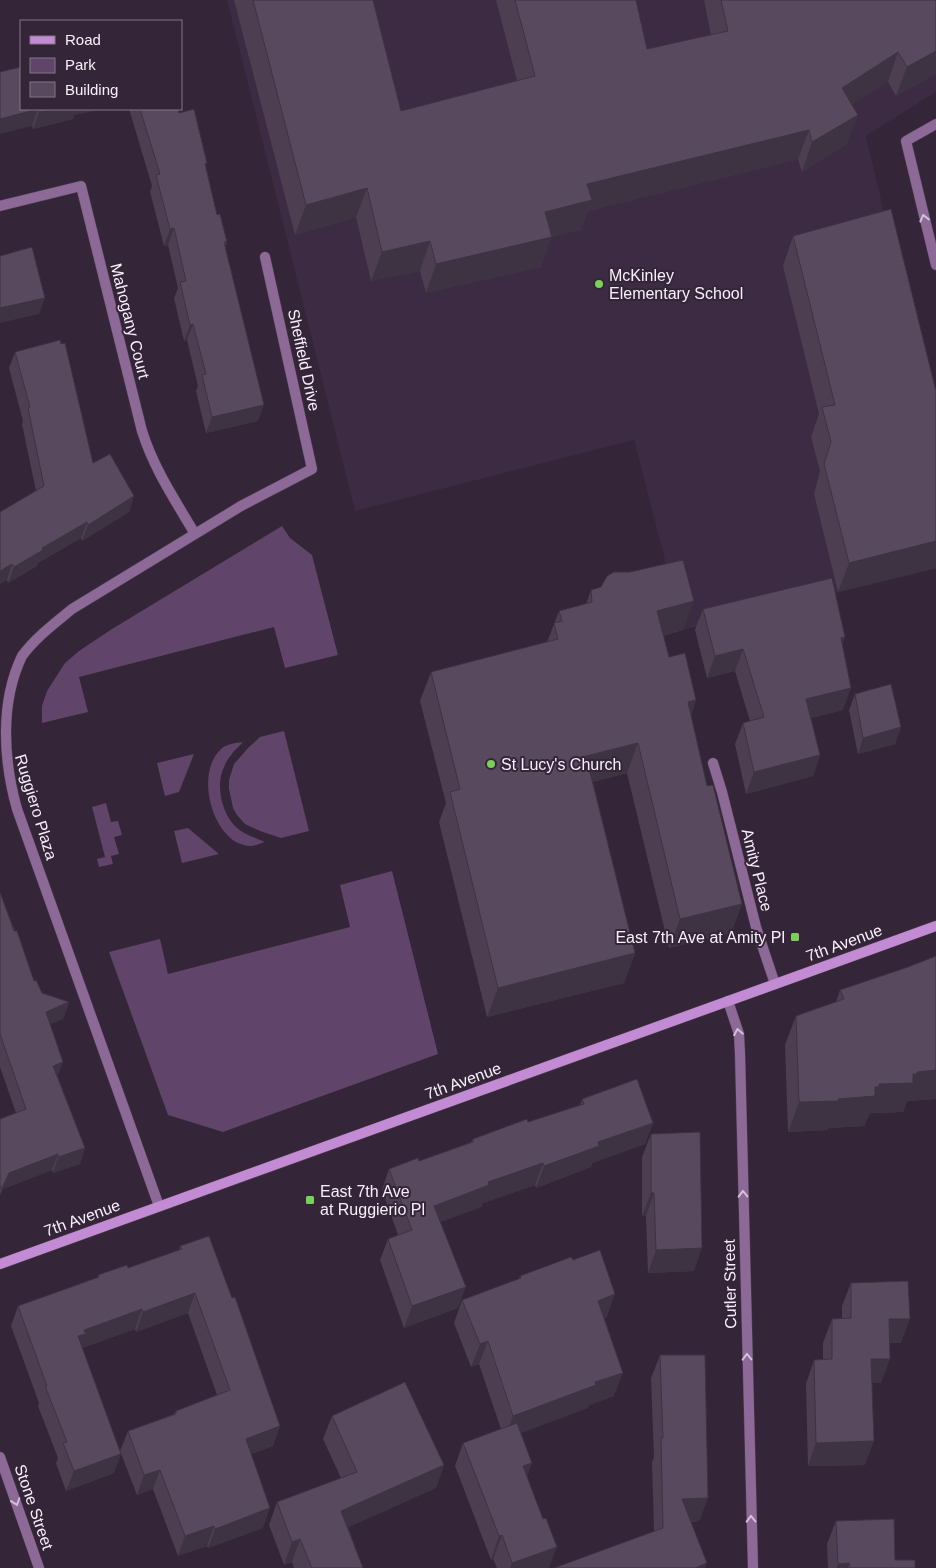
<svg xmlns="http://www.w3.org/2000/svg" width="936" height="1568" font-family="Helvetica,sans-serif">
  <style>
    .built { fill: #3d2a43 }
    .green { fill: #604469 }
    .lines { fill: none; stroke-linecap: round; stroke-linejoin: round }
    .street-casing { stroke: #504153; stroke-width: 11 }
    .secondary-casing { stroke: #504153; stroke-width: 11 }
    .street { stroke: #8c6996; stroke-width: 10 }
    .secondary { stroke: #c38bd4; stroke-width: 10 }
    .wall { fill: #4d3f51 }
    .shaded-wall { fill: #3e3342 }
    .building { fill: #59495e; stroke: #3e3342 }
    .oneway { stroke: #d3c0d8 }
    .poi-dot { fill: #79d158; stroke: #342538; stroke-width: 2 }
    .labels { text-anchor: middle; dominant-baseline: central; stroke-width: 4; stroke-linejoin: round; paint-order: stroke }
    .poi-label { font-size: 16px; fill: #f9effc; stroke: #342538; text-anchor: start }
    .street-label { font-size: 16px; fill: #f9effc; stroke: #342538 }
  </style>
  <rect width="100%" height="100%" fill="#342538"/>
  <path class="built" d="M227 0H936V92L866 136 936 431V569L683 630 634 440 355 511Z"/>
  <path class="green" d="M282 526 290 538 312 555 338 655 285 668 274 627 79 677 88 712 42 723V706L47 691 65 663 79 651 112 629Z
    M284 731 309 831 281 838 260 831 245 824 237 815 233 808 229 789V780L234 764 249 747 260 737Z
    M243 742C236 749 228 757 224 767 215 785 222 815 237 828 245 835 256 838 265 842 261 843 255 846 250 846 246 846 240 844 236 842 209 826 197 771 221 749 226 744 236 743 243 742Z
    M194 754 179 792 165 796 157 763Z
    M106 803 111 822 118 821 122 835 114 837 119 854 111 856 113 864 99 867 97 859 105 857 92 807Z
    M188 828 219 854 182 863 174 831Z
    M392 871 438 1054 223 1132 168 1115 109 952 160 939 168 974 350 927 340 885Z"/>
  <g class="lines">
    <g class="street-casing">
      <path id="street" d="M936 124 906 141 936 265
        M0 206 81 186 142 431C154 469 175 500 195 534
        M713 763 722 792 756 927 775 984
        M728 1001 739 1034 740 1054 753 1568
        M159 1206 17 809C3 759 0 702 22 656 35 638 55 623 72 609L241 506 312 469 265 257
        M0 1457 39 1568"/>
    </g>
    <g class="secondary-casing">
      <path id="secondary" d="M0 1264 936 926"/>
    </g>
    <use href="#street" class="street"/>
    <use href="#secondary" class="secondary"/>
  </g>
  <path class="wall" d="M234 0H373L401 111 517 81 496 0H636L647 49 711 35 704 0H936V74L896 96 888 82 852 104 847 144 802 172 798 159 588 211 581 230 551 237 541 267 426 293 420 271 371 281 356 217 295 235Z
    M21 109H101L74 115 73 119 33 129 32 126Z
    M129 109H178L179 113 206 167 217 215 227 242 225 247 258 421 206 433 196 391 198 386 187 340 184 341 174 298 178 288 168 245 164 246 150 192 152 186Z
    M793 236 936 391 838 592 814 494 820 471 811 437 819 414 783 266Z
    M15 352 93 463 134 496 129 512 82 541 81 538 38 563 37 566 8 583 7 580 0 584V512L36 491 22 424 23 421 9 368Z
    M591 590 683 630 663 636 669 657 696 700 691 715 707 786 742 904 731 933 669 948 627 773 593 782 635 953 624 983 487 1017 439 822 446 803 420 701 431 672 547 642 559 611 586 604Z
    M703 609 842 645 843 710 811 718 820 755 813 776 746 794 735 744 743 723 750 721 735 671 707 678 695 630Z
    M855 694 901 727 895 744 858 754 849 710Z
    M0 892 34 981 42 993 69 1002 63 1019 50 1024 58 1077 85 1148 80 1164 53 1173 52 1170 3 1189 0 1195V1119L16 1113 0 1067Z
    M936 956V1099L907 1101 903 1112 870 1113 864 1126 828 1128V1130L788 1132 785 1045 796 1016 836 1002 840 990 908 967Z
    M582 1099 653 1123 645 1144 592 1163 591 1167 536 1188 535 1185 483 1203 481 1207 440 1222 458 1308 404 1328 380 1260 388 1239 398 1235 382 1190 389 1169 419 1161 471 1142 473 1139 528 1122 580 1105Z
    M651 1134 694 1271 648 1273 646 1216H642V1157Z
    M180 1246 232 1298 280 1426 273 1446 251 1454 263 1528 208 1548 207 1546 178 1556 153 1489 137 1495 120 1451 128 1431 174 1414 176 1411 217 1395 188 1313 136 1332 135 1329 82 1348 114 1473 66 1491 56 1463 58 1458 38 1406 39 1403 11 1326 18 1306 97 1278 98 1275 128 1268 179 1250Z
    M520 1276 607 1317 604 1318 614 1396 589 1405 588 1408 520 1433 532 1463 527 1476 549 1568H497L493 1559 491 1560 455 1466 463 1443 501 1429 479 1364 471 1367 454 1323 462 1300 519 1279Z
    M851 1283 901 1343H889L881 1383H872L865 1465 808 1466 806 1384 814 1360H823V1343L832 1319H842V1306Z
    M660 1355 708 1498 699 1521 691 1522 654 1531 652 1462 654 1457 651 1378Z
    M332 1416 444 1465 436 1488 348 1527 363 1568H294L292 1562 284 1565 269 1525 277 1502 341 1478 323 1439Z
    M836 1521 895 1560 915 1568H828L827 1544Z"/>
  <path class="shaded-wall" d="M936 51V74L896 96 907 67Z
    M898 52 888 82 831 117 842 88Z
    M38 109 32 126 0 134V119Z
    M53 109H101L74 115 73 119 33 129 39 112Z
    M858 115 847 144 802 172 812 142Z
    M809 130 798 159 588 211 581 230 536 241 552 237 541 267 426 293 436 264 545 212 587 184Z
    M367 188 356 217 295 235 306 205Z
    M174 228 168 245 164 246 170 229Z
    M430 241 420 271 371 281 382 252Z
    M45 298 39 314 0 323V308Z
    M193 324 187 340 184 341 190 325Z
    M264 405 258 421 206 433 212 417Z
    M134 496 129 512 82 541 88 525Z
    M87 522 81 538 38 563 37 566 8 583 14 567 42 548Z
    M936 541V568L838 592 849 563Z
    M12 564 7 580 0 584V571Z
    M694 601 683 630 646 640 657 611Z
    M845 637 838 658 841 638Z
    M743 649 735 671 707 678 715 656Z
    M851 688 843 710 798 721 806 699Z
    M696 700 686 729 688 702Z
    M901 727 895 744 858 754 863 738Z
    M638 743 627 773 576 786 586 756Z
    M820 755 813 776 746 794 754 772Z
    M742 904 731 933 669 948 680 919Z
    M635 953 624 983 487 1017 498 988Z
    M69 1002 63 1019 40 1028 46 1012Z
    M63 1062 57 1078 53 1066Z
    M936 1070V1099L907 1101 903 1112 870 1113 864 1126 828 1128V1130L788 1132 799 1102 838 1099 875 1087 879 1084 913 1074 917 1072Z
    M653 1123 645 1144 592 1163 591 1167 536 1188 544 1166 598 1142Z
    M85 1148 80 1164 53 1173 58 1157Z
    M58 1154 52 1170 3 1189 0 1195 2 1188 9 1173Z
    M543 1163 535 1185 483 1203 481 1207 426 1227 434 1206 488 1182Z
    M651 1193H654L646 1216H642Z
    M702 1248 694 1271 648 1273 656 1250Z
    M466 1287 458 1308 404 1328 412 1306Z
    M195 1293 188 1313 136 1332 143 1312Z
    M615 1294 607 1317 589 1324 598 1301Z
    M142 1309 135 1329 81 1348 78 1336 84 1330Z
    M889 1319H910L901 1343H880Z
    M488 1341 479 1364 471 1367 480 1344Z
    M871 1359H890L881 1383H863Z
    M623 1373 614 1396 589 1405 588 1408 505 1439 513 1416 595 1382Z
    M280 1426 273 1446 239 1458 246 1439Z
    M874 1441 865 1465 808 1466 816 1443Z
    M121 1454 114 1473 66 1491 74 1471Z
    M532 1463 523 1487V1466Z
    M444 1465 436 1488 333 1534 341 1511Z
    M160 1470 153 1489 137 1495 144 1475Z
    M708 1498 699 1521 674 1522 682 1499Z
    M270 1508 263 1528 208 1548 215 1529Z
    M214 1526 207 1546 178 1556 185 1536Z
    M502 1535 493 1559 491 1560 499 1536Z
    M300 1539 292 1562 284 1565 292 1542Z
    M557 1547 549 1568H510L512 1563Z
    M707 1563 705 1568H695Z
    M849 1563 848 1568H837L838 1564Z"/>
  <path class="building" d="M253 0H373L401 111 535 76 515 0H636L647 49 728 31 721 0H936V51L907 67 898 52 842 88 858 115 812 142 809 130 587 184 592 200 545 212 552 237 436 264 430 241 382 252 367 188 306 205Z
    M21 67V109H53L39 112 38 109 0 119V72Z
    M140 109H178L179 113 194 109 207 163 205 164 217 215 220 214 227 242H224L264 405 212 417 202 375 206 374 193 324 190 325 180 282 186 281 174 228 170 229 156 175 160 174Z
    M891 209 936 391V541L849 563 824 464 831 442 822 407 835 405 793 236Z
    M32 247 45 298 0 308V256Z
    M60 340 61 344 65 343 93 463 110 454 134 496 88 525 87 522 42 548 43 550 14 567 12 564 0 571V512L44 486 28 408 30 407 15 352Z
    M683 560 694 601 657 611 669 657 685 653 696 700 688 702 707 786 713 785 742 904 680 919 638 743 586 756 635 953 498 988 450 792 460 789 431 672 558 639 554 623 562 621 559 611 592 602 591 590 601 587 607 576 614 572H630Z
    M832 578 845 637 841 638 851 688 806 699 820 755 754 772 743 723 764 717 743 649 715 656 703 609Z
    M891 684 901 727 863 738 855 694Z
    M0 892 14 931H17L34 981 36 980 42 993 69 1002 46 1012 63 1062 53 1066 85 1148 58 1157V1154L9 1173 2 1188 0 1187V1119L26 1109 0 1034Z
    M936 956V1070L917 1072V1074H913V1083L879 1084V1087H875V1096L838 1099 839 1101 799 1102 796 1016 844 999 840 990 908 967Z
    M637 1079 653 1123 598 1142 599 1146 544 1166 543 1163 488 1182 489 1185 434 1206 466 1287 412 1306 388 1239 412 1230 389 1169 418 1158 419 1161 473 1142V1139L527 1119 528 1122 584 1104 582 1099Z
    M700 1132 702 1248 656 1250 654 1193H651V1134Z
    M209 1236 232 1298 235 1297 280 1426 246 1439 270 1508 215 1529 214 1526 185 1536 160 1470 144 1475 128 1431 176 1414V1411L230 1390 195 1293 143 1312 142 1309 84 1330 86 1334 78 1336 121 1454 74 1471 63 1443 67 1442 45 1386H47L18 1306 99 1277 98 1275 127 1265 128 1268 182 1249 180 1246Z
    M600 1250 615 1294 598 1301 623 1373 595 1382 596 1385 513 1416 488 1341 480 1344 462 1300 521 1278 520 1276 571 1257 573 1260Z
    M908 1281 910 1319H889L890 1359H871L874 1441 816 1443 814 1360 832 1359V1319L851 1318V1283Z
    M660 1355H705L708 1498 682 1499 707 1563 695 1568H554L663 1528 661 1438H663Z
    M405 1382 444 1465 341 1511 363 1568H312L300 1539 292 1542 277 1502 357 1472 332 1416Z
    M517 1423 532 1463 523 1466 543 1519 546 1518 557 1547 512 1563 502 1535 499 1536 463 1443Z
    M894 1519 895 1560H915V1568H850L849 1563 838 1564 836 1521Z"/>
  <defs><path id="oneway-chevron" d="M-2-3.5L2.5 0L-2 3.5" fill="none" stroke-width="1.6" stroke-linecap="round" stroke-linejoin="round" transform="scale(1.25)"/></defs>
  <g class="oneway">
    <use href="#oneway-chevron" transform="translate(924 218) rotate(-104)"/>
    <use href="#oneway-chevron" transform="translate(738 1032) rotate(-100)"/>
    <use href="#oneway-chevron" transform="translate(743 1194) rotate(-91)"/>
    <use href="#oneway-chevron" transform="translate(747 1357) rotate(-91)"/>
    <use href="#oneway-chevron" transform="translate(16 1502) rotate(71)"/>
    <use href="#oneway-chevron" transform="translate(751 1519) rotate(-91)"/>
  </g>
  <g class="poi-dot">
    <circle cx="599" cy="284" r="5"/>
    <circle cx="491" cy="764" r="5"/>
    <rect x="790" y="932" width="10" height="10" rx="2.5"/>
    <rect x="305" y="1195" width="10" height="10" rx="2.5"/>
  </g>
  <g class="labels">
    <g class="poi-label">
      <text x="609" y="275">McKinley<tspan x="609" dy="18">Elementary School</tspan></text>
      <text x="501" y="764">St Lucy's Church</text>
      <text x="785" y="937" text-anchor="end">East 7th Ave at Amity Pl</text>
      <text x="320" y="1191">East 7th Ave<tspan x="320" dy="18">at Ruggierio Pl</tspan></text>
    </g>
    <g class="street-label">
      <text transform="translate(130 321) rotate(76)">Mahogany Court</text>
      <text transform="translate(304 360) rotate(78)">Sheffield Drive</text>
      <text transform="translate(36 807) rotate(73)">Ruggiero Plaza</text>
      <text transform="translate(757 870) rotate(76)">Amity Place</text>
      <text transform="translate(844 943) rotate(-20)">7th Avenue</text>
      <text transform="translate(463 1081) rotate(-20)">7th Avenue</text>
      <text transform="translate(82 1218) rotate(-20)">7th Avenue</text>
      <text transform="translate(730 1284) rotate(-91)">Cutler Street</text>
      <text transform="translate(34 1507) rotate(71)">Stone Street</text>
    </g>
  </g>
  <rect x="20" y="20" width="162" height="90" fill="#342538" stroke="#837686"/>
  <rect x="30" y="36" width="25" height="8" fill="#c38bd4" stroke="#837686"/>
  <text x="65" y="45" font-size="15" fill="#f9effc">Road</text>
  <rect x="30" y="58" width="25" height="15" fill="#604469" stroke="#837686"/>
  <text x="65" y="70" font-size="15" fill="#f9effc">Park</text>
  <rect x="30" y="82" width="25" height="15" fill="#59495e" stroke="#837686"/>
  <text x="65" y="95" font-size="15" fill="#f9effc">Building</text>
</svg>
